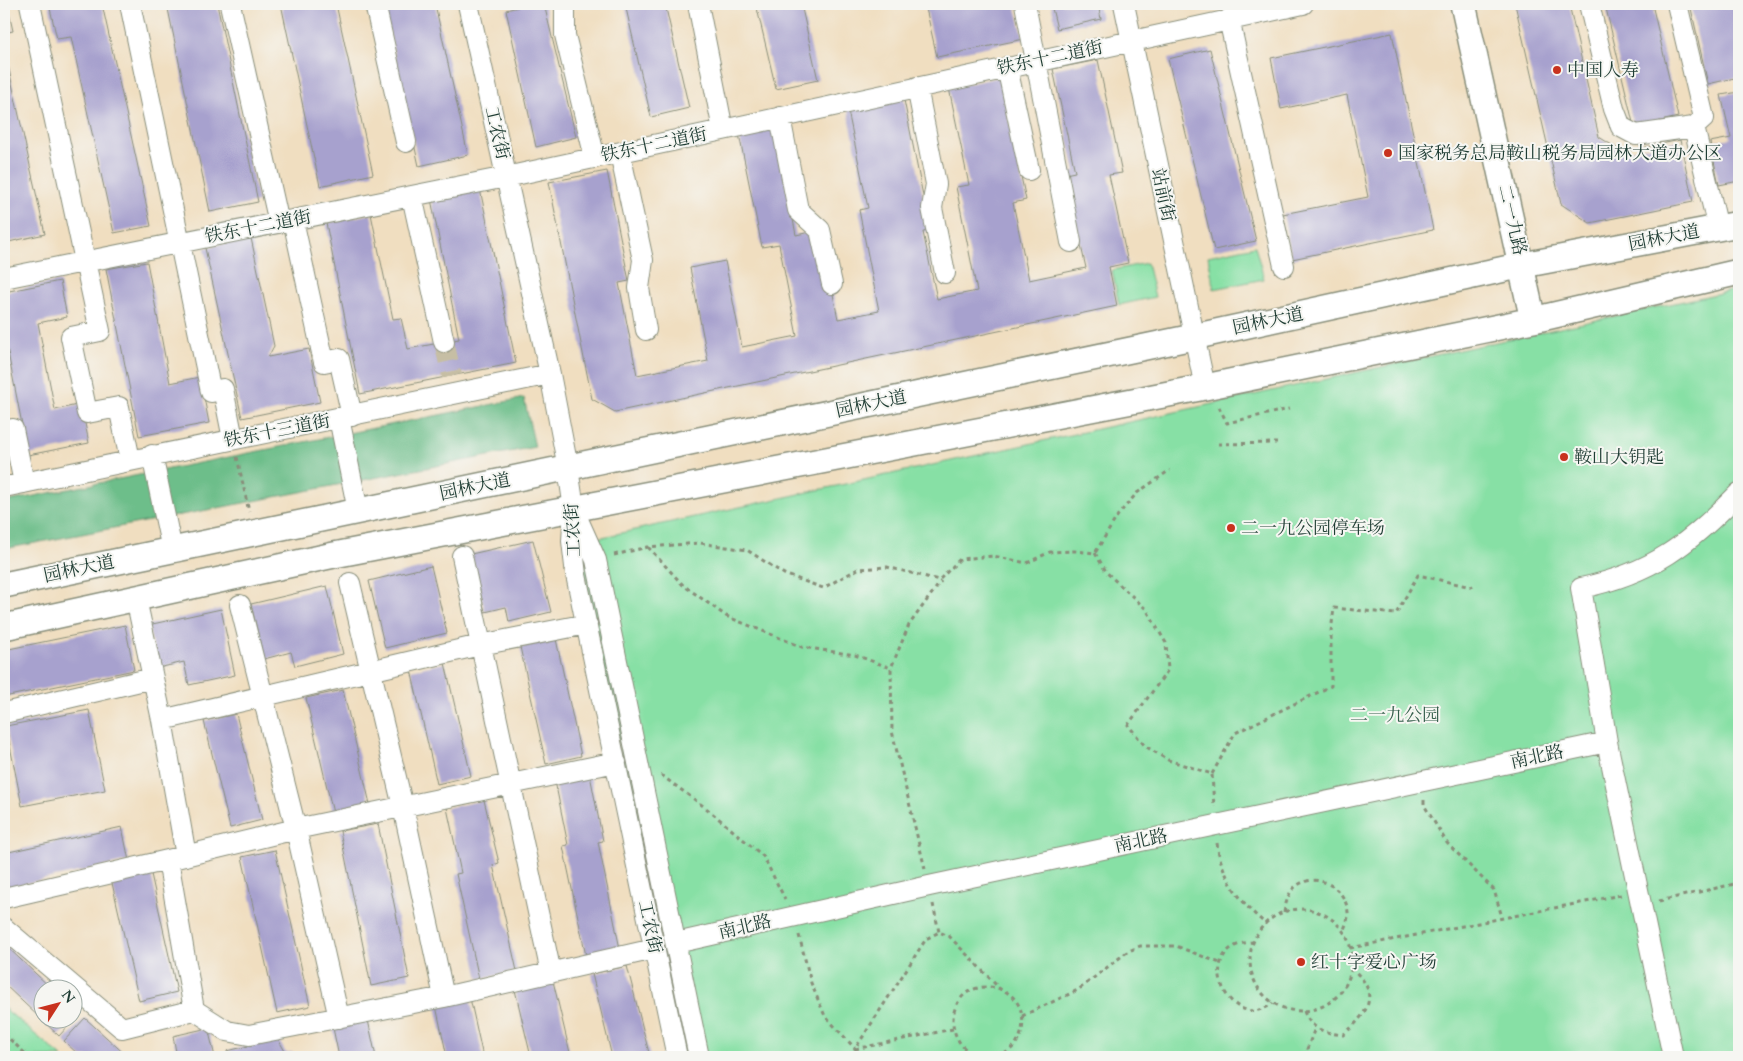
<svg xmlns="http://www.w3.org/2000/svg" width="1743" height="1061" font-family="Cardo,'Noto Serif SC',serif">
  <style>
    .green { fill: #87e0a5; stroke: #538e6c }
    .forest { fill: #6dbe8a; stroke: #467e5f }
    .building { fill: #a7a1ce }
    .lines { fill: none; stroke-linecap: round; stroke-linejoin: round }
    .minor-tunnel { stroke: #c6bea4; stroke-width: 20; stroke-dasharray: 20 10; stroke-linecap: butt }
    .minor-casing { stroke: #888e7a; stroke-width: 22 }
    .major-casing { stroke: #888e7a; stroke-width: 28 }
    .path { stroke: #888e7a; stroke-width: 3; stroke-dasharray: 4 4; stroke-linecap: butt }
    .minor { stroke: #fff; stroke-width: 20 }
    .major { stroke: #fff; stroke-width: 25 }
    .poi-dot { fill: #c8321e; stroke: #f6f6f2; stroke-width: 2 }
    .labels { text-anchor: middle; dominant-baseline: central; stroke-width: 4; stroke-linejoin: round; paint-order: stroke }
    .street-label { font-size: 18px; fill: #1f3d34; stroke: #f6f6f2 }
    .poi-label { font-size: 18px; fill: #1f3d34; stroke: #f6f6f2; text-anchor: start }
    .park-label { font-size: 18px; fill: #345e4b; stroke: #f6f6f2 }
  </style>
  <rect width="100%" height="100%" fill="#f6f6f2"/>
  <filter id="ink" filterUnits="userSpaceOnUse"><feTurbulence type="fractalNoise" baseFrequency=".02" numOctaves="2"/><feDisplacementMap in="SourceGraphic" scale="10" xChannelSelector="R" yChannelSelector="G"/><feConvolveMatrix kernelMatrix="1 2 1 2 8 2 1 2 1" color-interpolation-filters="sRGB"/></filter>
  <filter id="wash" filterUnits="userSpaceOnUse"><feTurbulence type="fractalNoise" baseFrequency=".0096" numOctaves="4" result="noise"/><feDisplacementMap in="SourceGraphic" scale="20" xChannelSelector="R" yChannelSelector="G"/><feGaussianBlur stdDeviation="1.12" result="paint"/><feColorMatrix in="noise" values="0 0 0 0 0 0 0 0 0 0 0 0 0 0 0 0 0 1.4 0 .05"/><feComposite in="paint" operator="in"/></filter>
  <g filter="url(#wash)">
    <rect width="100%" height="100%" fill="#f0dec0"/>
    <path class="green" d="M1255 246 1264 279 1214 289 1208 256Z
      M1147 263 1155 297 1119 305 1112 270Z
      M1739 289V1057H682L584 570 598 538Z
      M4 1008 62 1057H4Z"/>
    <path class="forest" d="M524 398 535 447 4 549V502Z"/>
    <g id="blocks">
      <path class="building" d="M4 4H7L13 31 4 33Z
        M49 4H102L151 226 114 233 71 37 57 39Z
        M167 4H217L258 202 210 212Z
        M281 4H336L373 174 320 186Z
        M383 4H435L468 155 419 166Z
        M518 4H544L576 137 536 147 506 10 518 7Z
        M625 4H665L689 108 651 117Z
        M756 4H801L818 80 776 89Z
        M925 4H1015L1024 39 937 57Z
        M1051 4H1098L1101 19 1057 29Z
        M1515 4H1569L1599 137 1623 152 1680 140 1693 202 1590 223 1561 204Z
        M1605 4H1652L1678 117 1634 127Z
        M1690 4H1739V77L1708 84Z
        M1392 33 1433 230 1292 259 1283 214 1368 197 1347 95 1281 109 1271 58Z
        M4 47 45 234 4 243Z
        M1210 49 1256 241 1214 250 1168 59Z
        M1098 60 1122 173 1109 175 1128 263 1109 267 1117 306 615 412 592 399 549 182 607 171 629 281 619 283 637 375 708 361 690 268 725 261 742 347 797 336 779 244 762 247 739 134 775 127 796 235 820 230 838 319 879 311 859 210 868 208 847 106 903 95 930 231 923 232 937 299 977 291 956 187 969 185 949 88 1000 77 1026 200 1013 203 1029 280 1086 268 1065 174 1075 172 1053 69Z
        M1739 92V181L1719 185 1710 142 1731 138 1721 95Z
        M480 189 516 363 360 394 326 223 371 214 393 319 401 318 408 349 459 339 431 199Z
        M251 238 274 346 268 357 309 349 320 402 242 418 205 248Z
        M147 262 170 383 200 377 209 423 139 436 106 269Z
        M60 281 67 317 38 323 55 410 81 404 89 443 28 455 4 332V292Z
        M533 540 551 612 509 622 506 607 485 612 471 554Z
        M431 566 447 633 385 648 369 581Z
        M327 586 343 654 295 666 291 652 264 659 251 604Z
        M221 609 235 675 189 685 184 662 158 668 148 625Z
        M125 625 134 670 4 697V650Z
        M556 639 581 756 546 764 520 647Z
        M445 663 471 776 437 784 411 670Z
        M343 690 370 804 333 813 306 698Z
        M89 710 105 790 22 806 6 726Z
        M236 714 262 820 230 828 204 721Z
        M590 775 603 841 598 842 620 949 586 956 563 846 568 845 555 781Z
        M484 800 499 863 493 865 517 971 479 979 456 874 461 873 447 808Z
        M378 824 409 978 371 986 340 831Z
        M122 827 129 861 8 887 4 853Z
        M275 850 310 1006 277 1013 242 857Z
        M151 874 177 992 139 1001 112 883Z
        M4 944 51 988H42V1018H72V1008L79 1014 59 1036 4 984Z
        M627 966 650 1057H612L592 974Z
        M553 981 571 1057H531L515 990Z
        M470 998 483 1057H447L436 1006Z
        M85 1018 128 1057H81L64 1041Z
        M368 1020 376 1057H339L333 1028Z
        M208 1028 215 1057H177L173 1036Z
        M278 1039 286 1053 292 1052 293 1057H228L227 1051Z"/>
    </g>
  </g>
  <g filter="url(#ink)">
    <use href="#blocks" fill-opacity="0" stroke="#888e7a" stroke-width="1"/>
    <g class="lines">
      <path class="minor-tunnel" d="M444 342 452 376"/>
      <g class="minor-casing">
        <path id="minor" d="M30 4 100 331 71 337 87 413 119 407 130 460
          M130 4 211 392 223 389 233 439
          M230 4 279 223
          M375 4 406 142
          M468 4 550 374 568 468 574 509 572 541 576 575 677 1057
          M565 4V35L595 158
          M698 4 723 130
          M1025 4 1071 242
          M1124 4 1205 387
          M1589 4 1614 109 1621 127 1636 135 1694 127
          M1677 4 1704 118 1694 127 1718 228
          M1229 19 1284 266
          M1007 67 1029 170
          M917 87 936 184 932 208 945 273
          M780 117 798 210 820 230 832 284
          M620 153 643 260 639 288 646 330
          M412 196 444 342
          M293 220 324 362 339 359 352 416
          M4 278 506 177 1303 4
          M339 418 358 511
          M4 431 13 429 24 483
          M152 455 172 550
          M4 487 550 374
          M575 513 596 560 699 1057
          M462 556 551 973
          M350 583 403 807 444 997
          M139 597 138 608 162 720 186 856
          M240 605 296 829 339 1018
          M4 713 153 678
          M162 720 480 645 587 624
          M616 762 296 829 168 860 194 1010 227 1031 249 1035 444 997 654 949
          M4 898 168 860
          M4 928 122 1028 194 1010
          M676 943 929 886 1607 742
          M1673 1057 1607 742 1581 588C1653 573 1689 544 1739 493"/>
      </g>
      <g class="major-casing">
        <path id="major" d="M1463 4 1533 320
          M4 585 1193 337 1523 265 1739 224
          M4 627 334 555 1205 387 1533 320 1739 272"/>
      </g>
      <path class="path" d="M1219 407 1227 423 1289 409
        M1218 444 1277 443
        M237 457 249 512
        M648 547 683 585 726 616 802 647 855 655 891 668
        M1095 553 1107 573 1146 609 1166 643 1168 670 1128 725 1145 746 1168 760 1212 774 1214 807
        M614 555 648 547 700 543 747 550 784 574 823 588 858 569 887 567 939 580 960 559 993 556 1027 563 1050 552 1075 551 1095 553 1118 515 1137 493 1170 470
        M1212 774 1235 733 1331 686V632L1334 608 1396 614 1418 575 1471 587 1475 585
        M661 775 706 808 763 856 785 899
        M1424 800V805L1447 843 1494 890 1502 917
        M1217 843C1221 876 1241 904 1266 924
        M925 869 892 731 891 668 909 625 941 581
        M1659 901 1739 883
        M933 904 939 932
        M1250 960a51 51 0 1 1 102 0a51 51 0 1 1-102 0Z
        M1284 912C1286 903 1288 893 1295 887 1317 869 1350 890 1348 917 1347 922 1345 927 1343 932
        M799 935 811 983 825 1016 863 1057
        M1254 942C1189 943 1228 1038 1273 1003
        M1350 948 1621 895
        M1304 1011C1310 1029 1325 1033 1343 1035 1368 1014 1382 993 1351 968
        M1022 1016 1078 990 1127 952 1140 946H1176L1220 963
        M953 1029 855 1049 926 939 939 932 949 936 1001 990
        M4 1034 29 1057
        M851 1057 855 1049
        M979 1057C939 1042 947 984 990 987 1030 990 1035 1046 996 1057
        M1304 1057 1315 1028"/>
      <use href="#minor" class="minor"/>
      <use href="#major" class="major"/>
    </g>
  </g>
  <g class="poi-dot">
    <circle cx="1557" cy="70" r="5"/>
    <circle cx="1388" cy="153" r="5"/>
    <circle cx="1564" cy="457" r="5"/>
    <circle cx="1231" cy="528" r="5"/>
    <circle cx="1301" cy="962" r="5"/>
  </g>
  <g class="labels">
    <g class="street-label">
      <text transform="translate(1050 58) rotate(-12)">铁东十二道街</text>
      <text transform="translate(497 133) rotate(77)">工农街</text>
      <text transform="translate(654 145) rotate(-12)">铁东十二道街</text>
      <text transform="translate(1163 195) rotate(78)">站前街</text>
      <text transform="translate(1512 220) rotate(77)">二一九路</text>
      <text transform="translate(258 227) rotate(-11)">铁东十二道街</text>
      <text transform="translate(1664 238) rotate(-11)">园林大道</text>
      <text transform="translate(1268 321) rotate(-12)">园林大道</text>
      <text transform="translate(871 404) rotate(-12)">园林大道</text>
      <text transform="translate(277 431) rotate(-11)">铁东十三道街</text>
      <text transform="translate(475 487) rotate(-12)">园林大道</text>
      <text transform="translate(573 530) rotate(-93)">工农街</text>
      <text transform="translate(79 569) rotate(-12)">园林大道</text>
      <text transform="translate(1537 757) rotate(-12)">南北路</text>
      <text transform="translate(1141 841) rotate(-12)">南北路</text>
      <text transform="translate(650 927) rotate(78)">工农街</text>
      <text transform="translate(745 927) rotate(-13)">南北路</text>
    </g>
    <g class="poi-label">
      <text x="1567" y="70">中国人寿</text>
      <text x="1398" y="153">国家税务总局鞍山税务局园林大道办公区</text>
      <text x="1574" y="457">鞍山大钥匙</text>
      <text x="1241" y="528">二一九公园停车场</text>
      <text x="1311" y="962">红十字爱心广场</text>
    </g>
    <g class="park-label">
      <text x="1395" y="715">二一九公园</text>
    </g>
  </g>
  <rect width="1743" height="1061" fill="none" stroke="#f6f6f2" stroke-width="20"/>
  <g transform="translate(58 1004) rotate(54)"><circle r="24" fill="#f6f6f2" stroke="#a0aca6"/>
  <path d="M0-4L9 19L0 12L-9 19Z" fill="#c8321e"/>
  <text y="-8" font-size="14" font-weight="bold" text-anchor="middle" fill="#1f3d34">N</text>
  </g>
</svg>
